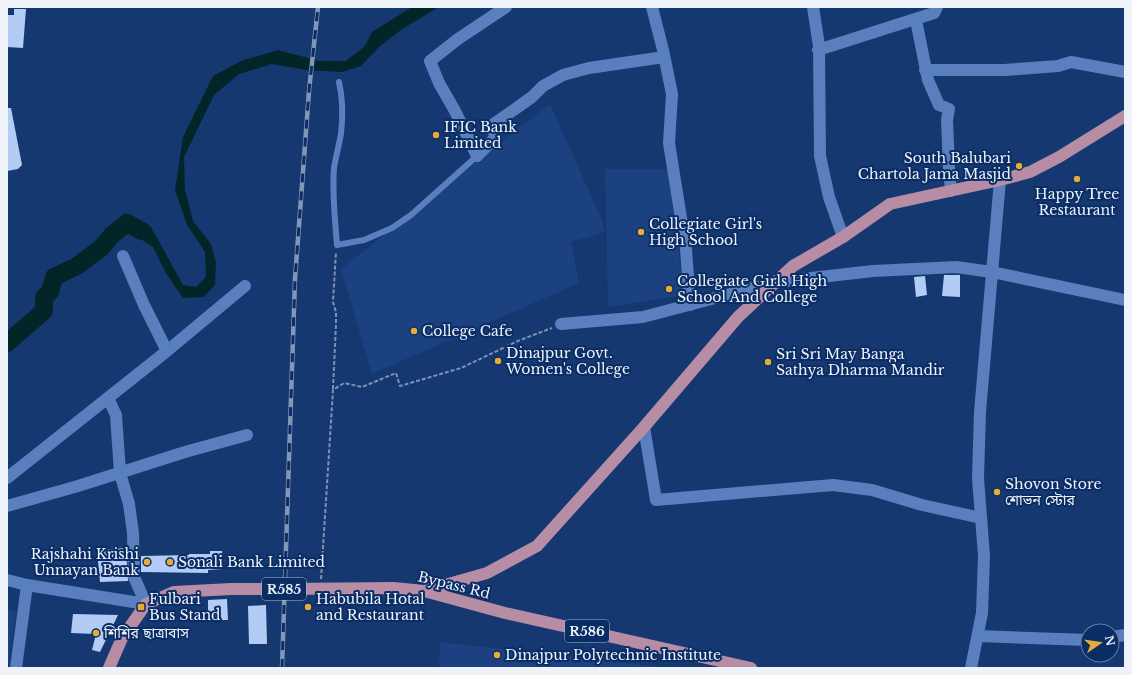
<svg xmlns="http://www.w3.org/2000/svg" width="1132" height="675" font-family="'Libre Baskerville','Noto Sans Bengali',serif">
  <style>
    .built { fill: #1b4181 }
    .water { fill: #022527 }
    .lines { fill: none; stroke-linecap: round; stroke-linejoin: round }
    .river { stroke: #022527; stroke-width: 18 }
    .building { fill: #b3ccf5 }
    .path { stroke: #7f92b3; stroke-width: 2; stroke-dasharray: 4 2; stroke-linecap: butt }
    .lane { stroke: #5a7fbf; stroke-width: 6 }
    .street { stroke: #5a7fbf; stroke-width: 12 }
    .secondary { stroke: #5a7fbf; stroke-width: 12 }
    .primary { stroke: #b78ca5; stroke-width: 12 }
    .rail-casing { stroke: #8396b6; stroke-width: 4.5 }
    .rail { stroke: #0b2d65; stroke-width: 3; stroke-dasharray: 9; stroke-linecap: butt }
    .poi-dot { fill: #e7ac36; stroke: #0b2d65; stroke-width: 1.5 }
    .labels { text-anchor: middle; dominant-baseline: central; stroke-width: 4; stroke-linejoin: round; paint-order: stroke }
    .shield { fill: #0b2d65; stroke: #aab7cd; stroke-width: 1 }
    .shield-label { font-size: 13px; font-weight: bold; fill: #eef2f9 }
    .poi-label { font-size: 14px; fill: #eef2f9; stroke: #0b2d65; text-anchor: start }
    .street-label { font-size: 14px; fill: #eef2f9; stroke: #0b2d65 }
  </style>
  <rect width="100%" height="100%" fill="#163871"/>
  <path class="built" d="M550 104 601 218 605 232 571 242 579 283 372 374 341 269Z
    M605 169H671L683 295 608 307Z
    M7 610 16 611 8 668H7Z
    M440 642 670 668H439Z"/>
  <path class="water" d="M412 7H439L402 29 379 47 361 66 342 72 306 70 272 64 239 74 214 95 184 157 185 190 193 221 211 244 216 263 215 285 204 297 183 298 166 273 153 247 136 236 131 220 151 227 183 285 196 287 206 277 205 252 187 225 175 190 183 137 213 76 241 61 278 50 319 61H346L365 46 372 32Z"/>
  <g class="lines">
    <path class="river" d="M7 343 44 311V297L50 292 54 277 77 266 101 248 112 235 127 223 142 231"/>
  </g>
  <path class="building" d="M14 9H26L23 48 7 47V15H14Z
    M7 108H11L22 165 18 169 7 171Z
    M944 275H960V297L942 296Z
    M925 276 927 295 916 297 914 277Z
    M126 548 128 581 100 582 97 550Z
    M210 551H222L223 569 208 570V573L141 572V556L189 555V554H210Z
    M227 599 228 620H208V600Z
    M266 605 267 644H249L248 606Z
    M73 614 118 615 100 652 92 650 96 634 71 633Z"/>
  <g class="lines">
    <path class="path" d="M333 389 336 324V312L333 302 336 252
      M321 579 333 390 344 383 362 387 396 373 400 386 461 368 520 340 552 328"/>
    <path class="lane" d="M339 82C343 99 343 116 341 134 339 145 336 156 334 168 332 193 335 220 337 245L364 240 392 228 411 215 477 156"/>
    <path class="street" d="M652 7 663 50 672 94 669 143 686 249 690 305
      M813 7 819 46 820 156 829 197 843 237
      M916 20 928 80 939 105 949 109 947 120 949 169 951 191
      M818 50 934 13 937 7
      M925 70H1004L1058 66 1071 62 1125 72
      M477 156 496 137 491 126 532 97 543 86 563 75 589 68 664 57
      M561 324 643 317 776 282 873 271 956 267 992 272 1125 300
      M167 351 245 286
      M108 398 116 415 120 473 129 504 133 533 134 577 146 604
      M644 427 656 500 833 485 872 490 922 505 981 518
      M7 478 167 351 144 305 123 256
      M7 506 78 486 185 452 247 435
      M978 636 1088 640
      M1112 637 1125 635
      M16 668 27 585
      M971 668 982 613 984 556 978 478 980 412 1000 180"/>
    <path class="secondary" d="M477 156 455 111 439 83 430 61 458 39 506 7
      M7 580 27 585 146 604"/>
    <path class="primary" d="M424 591 487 573 537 546 644 427 738 317 793 266 843 237 890 204 1000 180 1030 172 1059 157 1125 116
      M109 668 122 638 146 604 174 592 231 589H284L394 588 424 591 505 613 751 668"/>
    <g class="rail-casing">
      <path id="rail" d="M282 668 295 279 309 91 318 7"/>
    </g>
    <use href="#rail" class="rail"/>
  </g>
  <g class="poi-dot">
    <circle cx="436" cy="135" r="4"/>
    <circle cx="1019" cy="166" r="4"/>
    <circle cx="1077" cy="179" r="4"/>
    <circle cx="641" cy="232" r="4"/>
    <circle cx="669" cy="289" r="4"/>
    <circle cx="414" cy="331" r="4"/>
    <circle cx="498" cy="361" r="4"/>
    <circle cx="768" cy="362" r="4"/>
    <circle cx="997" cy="492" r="4"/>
    <circle cx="147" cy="562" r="4"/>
    <circle cx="170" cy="562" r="4"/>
    <rect x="137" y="603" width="8" height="8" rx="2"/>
    <circle cx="308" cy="607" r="4"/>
    <circle cx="96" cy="633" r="4"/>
    <circle cx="497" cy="655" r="4"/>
  </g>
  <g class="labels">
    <g class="shield">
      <rect x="262" y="578" width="44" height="22" rx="3"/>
      <rect x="565" y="620" width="44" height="22" rx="3"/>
    </g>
    <g class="shield-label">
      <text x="284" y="589">R585</text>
      <text x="587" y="631">R586</text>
    </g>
    <g class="poi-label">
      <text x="444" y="127">IFIC Bank<tspan x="444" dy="16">Limited</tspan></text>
      <text x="1011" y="158" text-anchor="end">South Balubari<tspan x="1011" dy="16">Chartola Jama Masjid</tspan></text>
      <text x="1077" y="194" text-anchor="middle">Happy Tree<tspan x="1077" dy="16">Restaurant</tspan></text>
      <text x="649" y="224">Collegiate Girl's<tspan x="649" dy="16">High School</tspan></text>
      <text x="677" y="281">Collegiate Girls High<tspan x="677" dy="16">School And College</tspan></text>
      <text x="422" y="331">College Cafe</text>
      <text x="506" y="353">Dinajpur Govt.<tspan x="506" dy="16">Women's College</tspan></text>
      <text x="776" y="354">Sri Sri May Banga<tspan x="776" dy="16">Sathya Dharma Mandir</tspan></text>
      <text x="1005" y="484">Shovon Store<tspan x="1005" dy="16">শোভন স্টোর</tspan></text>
      <text x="139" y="554" text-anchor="end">Rajshahi Krishi<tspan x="139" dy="16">Unnayan Bank</tspan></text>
      <text x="178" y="562">Sonali Bank Limited</text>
      <text x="149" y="599">Fulbari<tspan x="149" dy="16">Bus Stand</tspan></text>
      <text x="316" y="599">Habubila Hotal<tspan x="316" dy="16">and Restaurant</tspan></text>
      <text x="104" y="633">শিশির ছাত্রাবাস</text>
      <text x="505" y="655">Dinajpur Polytechnic Institute</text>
    </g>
    <g class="street-label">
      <text transform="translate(454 585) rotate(14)">Bypass Rd</text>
    </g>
  </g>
  <rect width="1132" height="675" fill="none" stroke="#eef2f9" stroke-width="16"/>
  <g transform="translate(1100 643) rotate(77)"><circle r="19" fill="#0b2d65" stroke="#667ca0"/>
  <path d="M0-3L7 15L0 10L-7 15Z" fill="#e7ac36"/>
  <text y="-6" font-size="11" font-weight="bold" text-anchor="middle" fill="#eef2f9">N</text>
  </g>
</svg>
